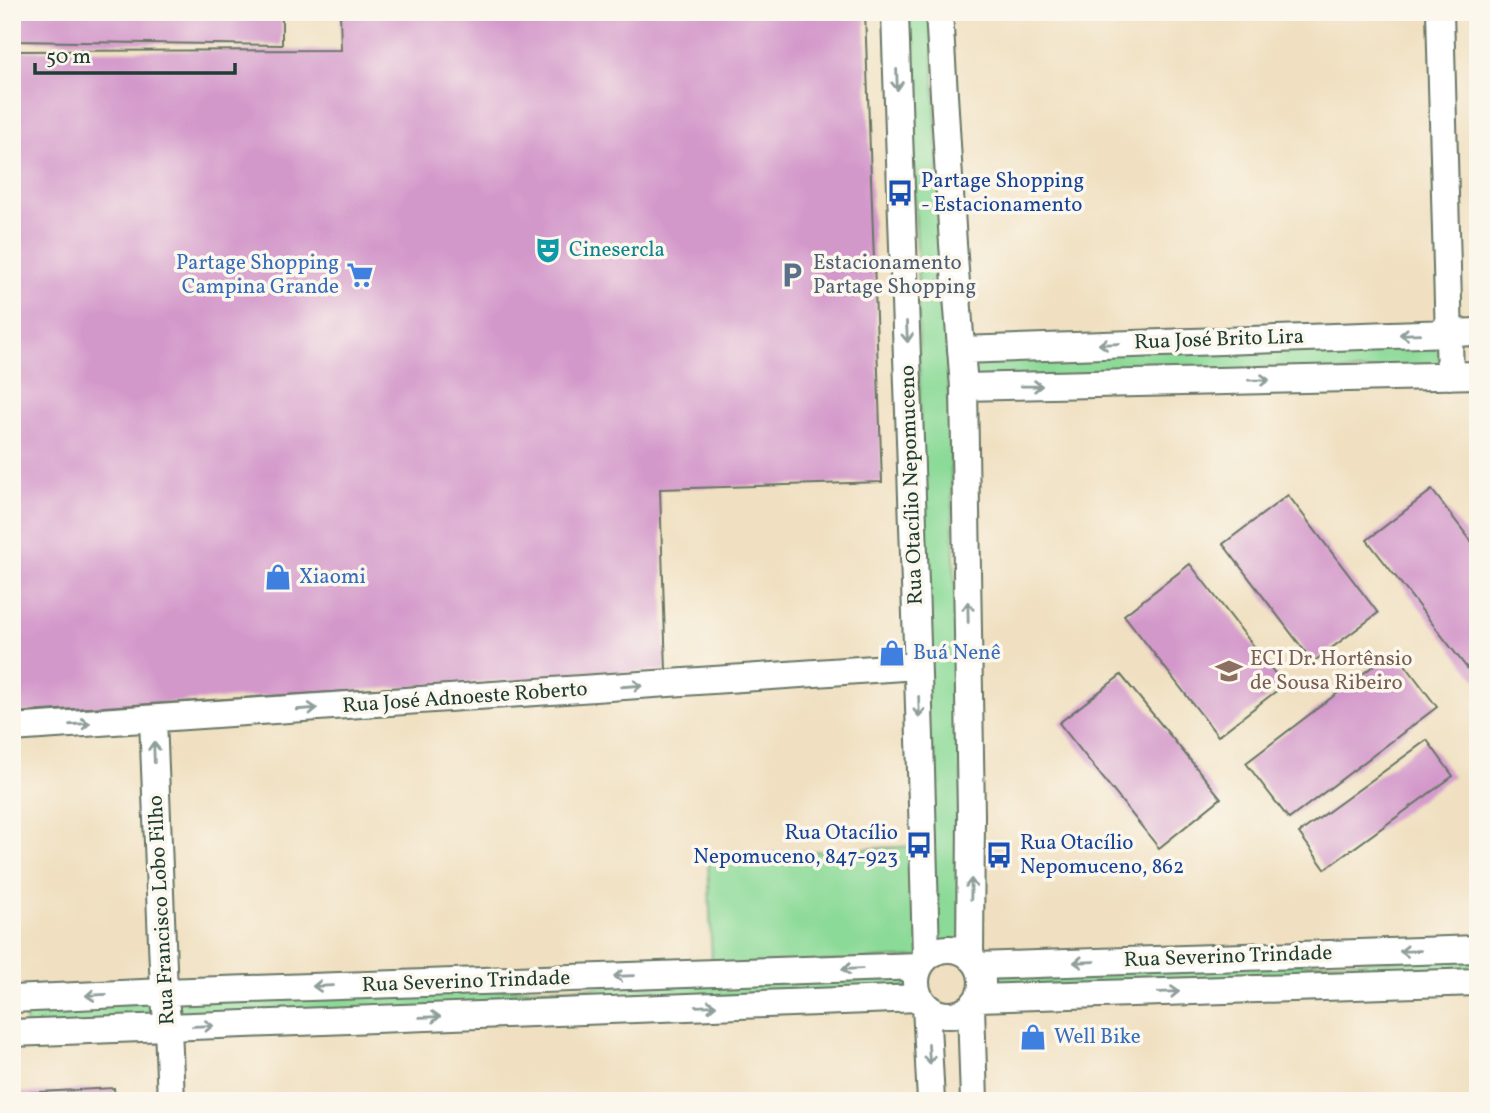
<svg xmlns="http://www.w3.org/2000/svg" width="1490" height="1113" font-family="Vollkorn,serif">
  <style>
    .green { fill: #8cda98; stroke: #568c66; stroke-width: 2 }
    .building { fill: #d398ca }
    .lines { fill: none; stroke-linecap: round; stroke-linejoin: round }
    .minor-casing { stroke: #687665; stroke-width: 30 }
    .minor { stroke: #fff; stroke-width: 26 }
    .oneway { stroke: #8f9e9a }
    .labels { text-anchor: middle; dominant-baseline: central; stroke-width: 7; stroke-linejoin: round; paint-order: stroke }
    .transit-label { font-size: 21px; fill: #164399; stroke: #fbf7ec; text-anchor: start }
    .culture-label { font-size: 21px; fill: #0d838f; stroke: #fbf7ec; text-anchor: start }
    .shop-label { font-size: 21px; fill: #366cbe; stroke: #fbf7ec; text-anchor: start }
    .service-label { font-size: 21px; fill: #4e5e75; stroke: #fbf7ec; text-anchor: start }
    .street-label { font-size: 21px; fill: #1f3d34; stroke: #fbf7ec }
    .education-label { font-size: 21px; fill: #785e54; stroke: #fbf7ec; text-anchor: start }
  </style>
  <rect width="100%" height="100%" fill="#fbf7ec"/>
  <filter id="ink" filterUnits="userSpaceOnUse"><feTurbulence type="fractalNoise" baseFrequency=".0143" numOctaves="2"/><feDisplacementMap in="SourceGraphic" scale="14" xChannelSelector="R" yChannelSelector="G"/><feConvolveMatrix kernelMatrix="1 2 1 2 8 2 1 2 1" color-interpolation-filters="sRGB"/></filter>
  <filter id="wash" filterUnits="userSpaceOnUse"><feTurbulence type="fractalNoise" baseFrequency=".00686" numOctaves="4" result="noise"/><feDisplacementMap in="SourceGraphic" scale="28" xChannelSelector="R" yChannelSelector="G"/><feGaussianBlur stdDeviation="1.57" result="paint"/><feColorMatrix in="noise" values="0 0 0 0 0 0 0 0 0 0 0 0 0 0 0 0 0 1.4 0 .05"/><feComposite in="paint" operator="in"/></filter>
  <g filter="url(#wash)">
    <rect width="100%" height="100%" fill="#f0e0c1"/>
    <path class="green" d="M906 12H931L949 403 967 948 950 946 930 950 917 253Z
      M1439 337 1440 369 965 381 963 353Z
      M916 846 923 957 712 967 708 857Z
      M1478 957V975L990 991 989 974Z
      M913 979V988L170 1022V998Z
      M161 997 163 1024 26 1028 24 1003Z"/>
    <g id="blocks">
      <path class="building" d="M12 12H282V45L12 41Z
        M340 12H865L882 482 660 489 666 670 12 713V51L341 50Z
        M1432 490 1478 550V682L1367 540Z
        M1288 495 1378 613 1313 662 1223 544Z
        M1190 564 1284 685 1218 736 1124 615Z
        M1394 650 1437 707 1289 819 1246 763Z
        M1121 675 1221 798 1159 848 1059 723Z
        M1427 740 1453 776 1325 869 1299 833Z
        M114 1088 115 1101H21V1093Z"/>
    </g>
  </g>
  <g filter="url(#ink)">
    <use href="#blocks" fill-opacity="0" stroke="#687665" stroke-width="2"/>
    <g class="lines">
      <g class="minor-casing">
        <path id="minor" d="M895 12C905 327 919 642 926 958
          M939 12 953 244 964 387 971 815 970 957
          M1440 12 1450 376
          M961 350 1478 332
          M964 387 1478 375
          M153 719 164 992 168 1027 171 1101
          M12 728 917 666
          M916 982a33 33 0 1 1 66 0a33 33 0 1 1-66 0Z
          M978 966 1478 949
          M978 998 1478 982
          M12 999 164 992 920 966
          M926 1006 931 1101
          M971 1007 974 1101
          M12 1033 919 998"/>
      </g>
      <use href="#minor" class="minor"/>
    </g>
    <defs><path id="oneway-shaft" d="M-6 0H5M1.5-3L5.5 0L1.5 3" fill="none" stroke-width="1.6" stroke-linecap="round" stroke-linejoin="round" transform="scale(1.75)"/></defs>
    <g class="oneway">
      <use href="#oneway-shaft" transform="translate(897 80) rotate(88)"/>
      <use href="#oneway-shaft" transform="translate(907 332) rotate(87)"/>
      <use href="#oneway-shaft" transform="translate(1410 334) rotate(178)"/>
      <use href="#oneway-shaft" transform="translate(1109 344) rotate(178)"/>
      <use href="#oneway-shaft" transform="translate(1259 380) rotate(-1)"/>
      <use href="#oneway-shaft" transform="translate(1032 386) rotate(-1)"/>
      <use href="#oneway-shaft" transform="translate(968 612) rotate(-91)"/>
      <use href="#oneway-shaft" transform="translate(632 686) rotate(-4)"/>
      <use href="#oneway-shaft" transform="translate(919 707) rotate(88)"/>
      <use href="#oneway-shaft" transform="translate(307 709) rotate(-4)"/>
      <use href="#oneway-shaft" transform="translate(80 724) rotate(-4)"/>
      <use href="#oneway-shaft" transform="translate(154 752) rotate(-92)"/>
      <use href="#oneway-shaft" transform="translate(971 889) rotate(-89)"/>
      <use href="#oneway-shaft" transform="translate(1410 951) rotate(178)"/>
      <use href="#oneway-shaft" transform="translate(1084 962) rotate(178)"/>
      <use href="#oneway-shaft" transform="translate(852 969) rotate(178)"/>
      <use href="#oneway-shaft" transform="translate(624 976) rotate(178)"/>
      <use href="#oneway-shaft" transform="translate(323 986) rotate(178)"/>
      <use href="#oneway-shaft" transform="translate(1169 992) rotate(-2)"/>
      <use href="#oneway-shaft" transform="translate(96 995) rotate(177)"/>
      <use href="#oneway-shaft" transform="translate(706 1006) rotate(-2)"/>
      <use href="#oneway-shaft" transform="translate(430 1017) rotate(-2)"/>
      <use href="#oneway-shaft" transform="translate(203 1026) rotate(-2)"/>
      <use href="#oneway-shaft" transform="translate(929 1054) rotate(87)"/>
    </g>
  </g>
  <defs>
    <g id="bus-bare" transform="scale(2.1)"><path d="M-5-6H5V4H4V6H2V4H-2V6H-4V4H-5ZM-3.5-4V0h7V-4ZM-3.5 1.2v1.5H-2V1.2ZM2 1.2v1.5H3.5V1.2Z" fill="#1a4fb4" stroke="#fbf7ec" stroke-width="2.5" paint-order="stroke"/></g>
    <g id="theatre-bare" transform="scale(2.1)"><path d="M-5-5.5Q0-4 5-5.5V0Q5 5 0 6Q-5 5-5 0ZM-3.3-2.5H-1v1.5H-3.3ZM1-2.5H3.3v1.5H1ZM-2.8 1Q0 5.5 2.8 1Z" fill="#0f9aa8" stroke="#fbf7ec" stroke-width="2.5" paint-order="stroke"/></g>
    <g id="supermarket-bare" transform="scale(2.1)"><path d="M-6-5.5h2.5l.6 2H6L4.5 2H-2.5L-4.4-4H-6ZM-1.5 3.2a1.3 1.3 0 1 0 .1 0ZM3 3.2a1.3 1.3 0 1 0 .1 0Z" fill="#3f7fe0" stroke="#fbf7ec" stroke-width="2.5" paint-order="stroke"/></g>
    <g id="parking-bare" transform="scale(2.1)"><path d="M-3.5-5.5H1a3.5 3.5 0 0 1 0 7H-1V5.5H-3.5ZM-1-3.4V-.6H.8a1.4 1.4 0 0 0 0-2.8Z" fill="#5c6f8a" stroke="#fbf7ec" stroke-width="2.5" paint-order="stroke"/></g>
    <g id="shop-bare" transform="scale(2.1)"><path d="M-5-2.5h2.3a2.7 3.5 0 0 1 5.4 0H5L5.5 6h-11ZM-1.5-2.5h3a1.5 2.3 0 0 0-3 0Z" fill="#3f7fe0" stroke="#fbf7ec" stroke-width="2.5" paint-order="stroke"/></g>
    <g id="school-bare" transform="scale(2.1)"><path d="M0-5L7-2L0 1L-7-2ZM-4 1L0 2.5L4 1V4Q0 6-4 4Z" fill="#8d6e63" stroke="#fbf7ec" stroke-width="2.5" paint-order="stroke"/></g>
  </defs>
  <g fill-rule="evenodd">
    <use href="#bus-bare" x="900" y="193"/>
    <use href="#theatre-bare" x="548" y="250"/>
    <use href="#supermarket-bare" x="360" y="275"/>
    <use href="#parking-bare" x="792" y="275"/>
    <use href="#shop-bare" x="278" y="577"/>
    <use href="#shop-bare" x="892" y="653"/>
    <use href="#school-bare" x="1229" y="671"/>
    <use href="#bus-bare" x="919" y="845"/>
    <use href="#bus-bare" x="999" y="855"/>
    <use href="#shop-bare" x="1033" y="1037"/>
  </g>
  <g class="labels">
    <g class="transit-label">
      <text x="921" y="181">Partage Shopping<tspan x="921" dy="24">- Estacionamento</tspan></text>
      <text x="898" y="833" text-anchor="end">Rua Otacílio<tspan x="898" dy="24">Nepomuceno, 847-923</tspan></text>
      <text x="1020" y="843">Rua Otacílio<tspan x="1020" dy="24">Nepomuceno, 862</tspan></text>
    </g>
    <g class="culture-label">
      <text x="569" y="250">Cinesercla</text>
    </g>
    <g class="shop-label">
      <text x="339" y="263" text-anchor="end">Partage Shopping<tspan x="339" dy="24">Campina Grande</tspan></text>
      <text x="299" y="577">Xiaomi</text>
      <text x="913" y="653">Buá Nenê</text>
      <text x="1054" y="1037">Well Bike</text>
    </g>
    <g class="service-label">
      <text x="813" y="263">Estacionamento<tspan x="813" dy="24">Partage Shopping</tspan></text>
    </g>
    <g class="street-label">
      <text transform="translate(1219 340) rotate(-2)">Rua José Brito Lira</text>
      <text transform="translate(912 485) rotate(-92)">Rua Otacílio Nepomuceno</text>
      <text transform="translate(465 698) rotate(-4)">Rua José Adnoeste Roberto</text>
      <text transform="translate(162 910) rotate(-93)">Rua Francisco Lobo Filho</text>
      <text transform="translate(1228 957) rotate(-2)">Rua Severino Trindade</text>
      <text transform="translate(466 982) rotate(-2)">Rua Severino Trindade</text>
    </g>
    <g class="education-label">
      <text x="1250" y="659">ECI Dr. Hortênsio<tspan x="1250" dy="24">de Sousa Ribeiro</tspan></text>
    </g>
  </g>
  <rect width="1490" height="1113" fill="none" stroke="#fbf7ec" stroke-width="42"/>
  <path d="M35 63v10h200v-10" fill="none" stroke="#1f3d34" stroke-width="3.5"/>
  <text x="46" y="63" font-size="21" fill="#1f3d34" stroke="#fbf7ec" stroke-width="5" paint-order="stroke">50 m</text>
</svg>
